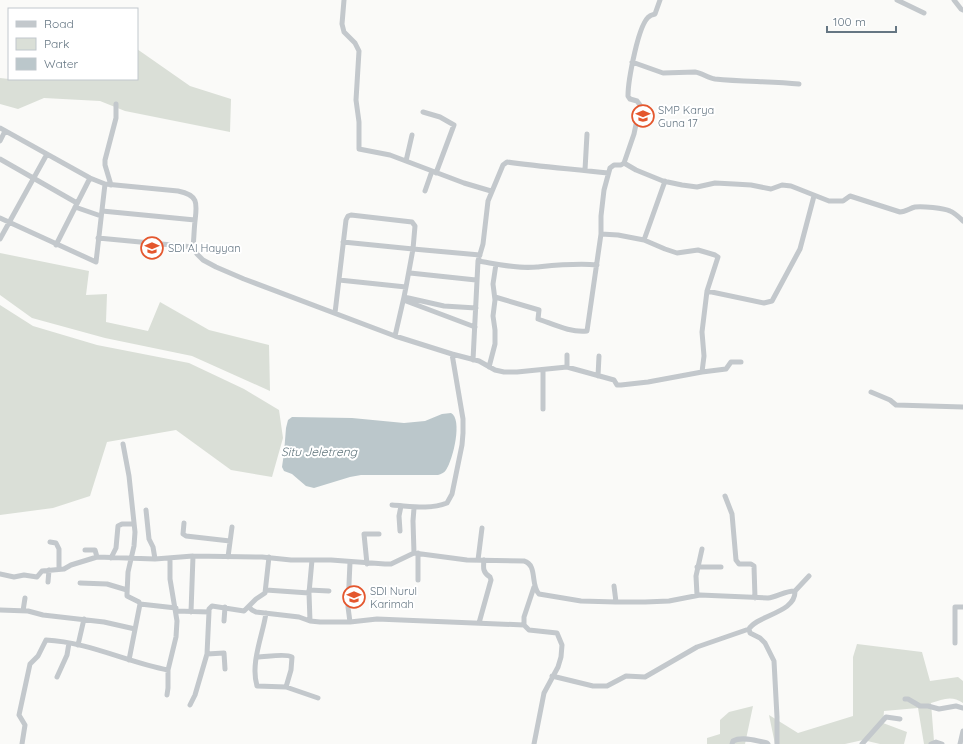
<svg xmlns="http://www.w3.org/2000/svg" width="963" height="744" font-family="Quicksand,sans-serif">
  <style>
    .green { fill: #dadfd7 }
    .water { fill: #bbc7cb }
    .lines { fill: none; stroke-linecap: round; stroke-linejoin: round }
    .minor { stroke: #c3c8cc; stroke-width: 5 }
    .labels { text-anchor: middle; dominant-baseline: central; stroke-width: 4; stroke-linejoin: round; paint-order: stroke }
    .poi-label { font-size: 11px; fill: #657683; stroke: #fff; text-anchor: start }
    .water-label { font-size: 12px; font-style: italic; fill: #60757c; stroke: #fff }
  </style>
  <rect width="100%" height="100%" fill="#fafaf8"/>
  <path class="green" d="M137 49 190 86 231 99 230 132 125 111 100 101 44 98 18 109 0 104V78L9 79H137Z
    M0 253 89 271 86 295 107 294 106 322 148 331 160 302 209 330 269 345 270 391 192 356 105 338 32 318 0 295Z
    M0 305 33 326 97 345 189 363 244 389 279 410 283 438 272 477 231 470 176 430 107 442 90 496 53 508 0 515Z
    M857 644 922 652 930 681 958 677 963 681V703C952 695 943 699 931 703L934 741 937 744H924L918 708 884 711 883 723 907 732 904 744H880L863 740 845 744H775L769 715 798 733 853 716V657Z
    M753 706 745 744H707V738L720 734V720L729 712Z"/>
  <path class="water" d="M451 413C463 419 453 460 446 470 444 473 441 474 438 475H361L350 477 314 488 306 486 292 474 284 471 282 467 284 453 286 428 288 420 292 417 352 418 404 423 425 421 442 414Z"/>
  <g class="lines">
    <path class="minor" d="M344 0 342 24 344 32 355 43 359 51 356 100 359 122V149L390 155 464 183 491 191
      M897 0 924 13
      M954 0 961 9 963 10
      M632 62 663 73 695 72C702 73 708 78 715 79 743 82 771 81 799 84
      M423 112 440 117 454 125 436 173
      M0 128 90 178 105 184 178 191C199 195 197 204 195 221 194 230 194 238 193 247L197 254 203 260 216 267 244 279 395 336 452 354
      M0 141 5 131
      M0 159 77 203
      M406 161 412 135
      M624 163 636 170 663 181 682 185 697 187 715 183 734 184 751 185 771 189 782 185 791 186 829 201H843L850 196 900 212C906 212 910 208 915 207 922 206 944 208 950 211 955 213 959 217 963 221
      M585 170 587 134
      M111 185 105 165V160L116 118V104
      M425 191 432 171
      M75 207 101 216
      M102 211 195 220
      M0 218 96 262 105 184
      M601 234 618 235 644 240 665 249 677 253 698 250 715 255 718 257 707 291
      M98 238 193 247
      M0 239 47 154
      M644 240 665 181
      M343 242 413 249 406 287
      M56 245 90 178
      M478 261C497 264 518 269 537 267 558 265 577 263 597 265
      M410 273 476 280
      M339 280 406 287 404 297 444 306 476 308
      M495 297 539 310 538 319C553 324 571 333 587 331L601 234V216L604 190 610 168 614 165H621L624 163 634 134 640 105 637 101 630 99 628 96C628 83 638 22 650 16 651 15 653 15 655 14L660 0
      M406 301 475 327
      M335 313 346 220 348 216 351 215 412 222 415 226 413 249 480 255
      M395 336 404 297
      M473 360 478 261 483 244 488 201 503 165 507 162C541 167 575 169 608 173
      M489 367 495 344V330L493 316 495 300 493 284 496 264
      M567 367 614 380 617 385H621L648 382 702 372 704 356 702 332 707 291 764 303 772 301 800 249 814 196
      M702 372 726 369 731 362H741
      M598 376 599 356
      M871 392 890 400 896 405 963 407
      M543 409V370
      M123 444 129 476 135 532 134 546 128 572 127 594V596L139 602 140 604 129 660
      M725 496 732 514 736 560 739 564H751L754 566 755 598
      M392 505C410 506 429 510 447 503L452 494 462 445 463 433V419L452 354 479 361 495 370 504 372H517L567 367V355
      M414 508 413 521 414 553
      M146 510 149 539 153 547 155 559
      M184 523 183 534 186 536 230 541
      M400 531 399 516 401 506
      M50 542 56 543 59 549V569
      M85 550H95L97 557 155 559 193 556 262 557 291 560H331L385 564H391L414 553 467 560 524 561C538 565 530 585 539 594L581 601 616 602H645L669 601 700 595 768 598C776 597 788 590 795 591L809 576
      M228 557 232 527
      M111 558 116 548 118 526 122 524H134
      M478 560 482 528
      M367 564 364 534H379
      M697 567H721
      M0 574 14 577 24 575 37 577 42 571 64 569 71 565 97 557
      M418 580V553
      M48 582 49 570
      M80 583 107 584 127 590
      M614 586 616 602
      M266 590 309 593
      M309 590 329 591
      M697 595 696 576 702 549
      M140 604 176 608
      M249 607 252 610 256 612 299 617 310 621 320 622H350L377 619 524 625
      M0 610 28 611 43 615 104 622 135 629
      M23 611 25 598
      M176 611 209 612V609L212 606 244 611 256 599 265 593 269 557
      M191 612 193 556
      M266 613C263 635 250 663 257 686L286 687 318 698
      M224 621 225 607
      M310 621 309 593 312 560
      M350 622 348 607 350 562
      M479 623 491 580 490 577C483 573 483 568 484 560
      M955 643V607H963
      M78 645 84 619
      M207 654 224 653 225 669
      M257 657C266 657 286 653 292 657L291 670 286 687
      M552 676 593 686H607L626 676 645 677 697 647 749 629
      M57 677 67 655 69 643
      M167 695 168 688V670L176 637 177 621 170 579V558
      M905 699H908L920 706H928L939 709 956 706 963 708
      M190 705 195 695 207 654 209 612
      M22 744 25 725 19 715 30 664 38 656 46 640C88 642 127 662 168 670
      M534 744 544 693 558 667 561 657 562 645 557 633 529 630 524 625V617L534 587
      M732 744 733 741C742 736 758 741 767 743L768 744
      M777 744V717L774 661 765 643 760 638 750 633 749 629C757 615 796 613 795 591
      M862 744 886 717 900 719
      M931 744 936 742 942 744
      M960 744 963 731"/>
  </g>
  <defs>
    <g id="school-ring" transform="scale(1.15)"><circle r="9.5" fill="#fff" stroke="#e4572e" stroke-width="1.5"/><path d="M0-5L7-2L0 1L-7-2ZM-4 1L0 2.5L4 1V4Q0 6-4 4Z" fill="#e4572e"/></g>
  </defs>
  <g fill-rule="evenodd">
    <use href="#school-ring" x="643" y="116"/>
    <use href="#school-ring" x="152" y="248"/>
    <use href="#school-ring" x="354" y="597"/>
  </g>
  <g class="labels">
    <g class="poi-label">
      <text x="658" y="110">SMP Karya<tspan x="658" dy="13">Guna 17</tspan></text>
      <text x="168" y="248">SDI Al Hayyan</text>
      <text x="370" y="591">SDI Nurul<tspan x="370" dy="13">Karimah</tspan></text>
    </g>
    <g class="water-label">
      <text x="319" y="451">Situ Jeletreng</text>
    </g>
  </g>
  <rect x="8" y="8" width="130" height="72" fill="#ffffff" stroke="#c1c8cd"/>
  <rect x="16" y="21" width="20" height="6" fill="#c3c8cc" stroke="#c1c8cd"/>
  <text x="44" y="28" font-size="12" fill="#657683">Road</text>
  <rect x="16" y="38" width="20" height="12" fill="#dadfd7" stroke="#c1c8cd"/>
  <text x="44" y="48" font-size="12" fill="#657683">Park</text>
  <rect x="16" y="58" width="20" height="12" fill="#bbc7cb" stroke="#c1c8cd"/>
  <text x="44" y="68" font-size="12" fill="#657683">Water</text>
  <path d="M827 26v6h69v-6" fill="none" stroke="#657683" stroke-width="2"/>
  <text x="833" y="26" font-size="12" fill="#657683" stroke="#ffffff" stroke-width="3" paint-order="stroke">100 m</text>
</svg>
